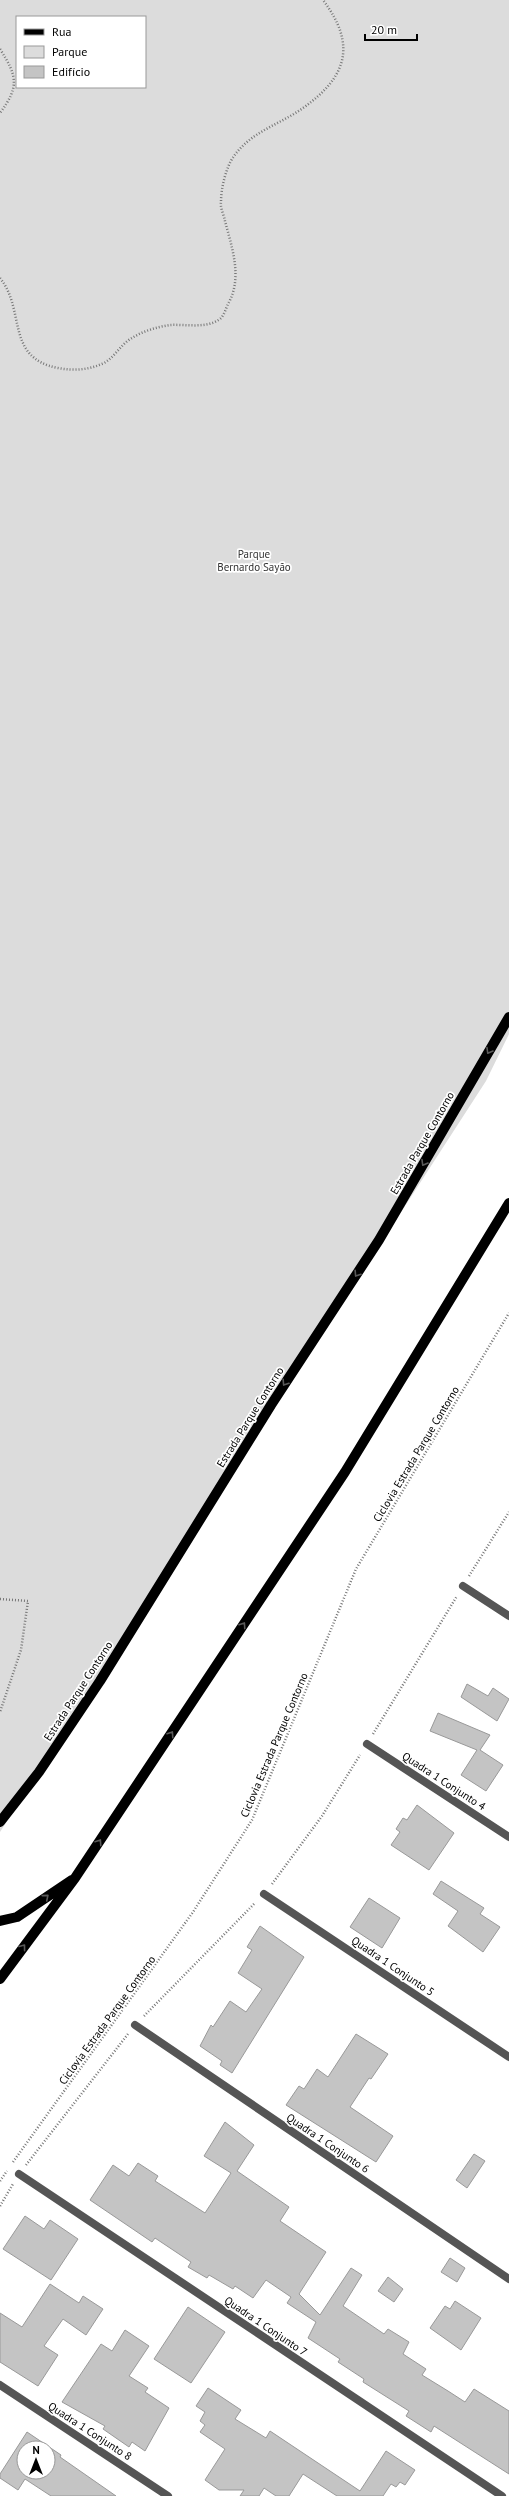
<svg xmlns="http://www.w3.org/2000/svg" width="509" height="2496" font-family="'PT Sans',sans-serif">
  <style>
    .park { fill: #dcdcdc; fill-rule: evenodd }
    .building { fill: #c4c4c4; stroke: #999; fill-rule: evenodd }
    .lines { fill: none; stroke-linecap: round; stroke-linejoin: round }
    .path { stroke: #777; stroke-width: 2.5; stroke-dasharray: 1 2; stroke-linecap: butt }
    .minor { stroke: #555; stroke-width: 8 }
    .primary { stroke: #000; stroke-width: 10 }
    .oneway { stroke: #595959 }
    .labels { text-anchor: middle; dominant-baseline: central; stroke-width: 3.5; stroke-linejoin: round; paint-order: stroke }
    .park-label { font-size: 11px; fill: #333; stroke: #fff }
    .street-label { font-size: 11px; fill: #000; stroke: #fff }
  </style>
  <rect width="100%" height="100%" fill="#fff"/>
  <path class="park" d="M0 0H509V1034L486 1081 0 1832ZM17 17H145V87H17Z"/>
  <path class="building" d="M467 1684 488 1696 493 1688 509 1699 497 1721 461 1697Z
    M438 1713 490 1735 480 1750 503 1765 486 1791 461 1775 477 1750 430 1731Z
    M417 1805 454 1833 429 1870 391 1845 400 1832 396 1829 403 1818 407 1820Z
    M441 1881 484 1908 480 1914 500 1927 483 1952 448 1926 458 1911 433 1894Z
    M369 1898 400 1918 382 1948 350 1927Z
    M260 1926 304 1957 232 2073 220 2065 222 2061 200 2046 211 2025 213 2027 230 2001 246 2012 262 1989 238 1973 252 1950 247 1947Z
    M356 2034 388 2054 371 2079 369 2078 350 2107 393 2136 376 2162 286 2105 299 2086 304 2089 317 2069 328 2077Z
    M225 2122 254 2145 237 2171 289 2207 280 2221 326 2252 299 2294 320 2315 351 2268 362 2275 343 2306 384 2334 388 2329 409 2342 403 2354 426 2369 422 2375 448 2391 465 2402 474 2389 509 2411V2474L434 2426 431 2432 406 2416 409 2411 363 2382 364 2379 338 2362 340 2359 308 2338 316 2322 287 2303 291 2297 266 2280 253 2298 235 2286 233 2289 209 2275 207 2278 188 2267 191 2262 155 2238 152 2242 90 2200 113 2165 129 2176 138 2163 158 2176 155 2181 205 2213 231 2173 204 2156Z
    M474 2154 485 2161 467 2188 456 2180Z
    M25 2216 44 2229 50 2220 78 2239 51 2280 3 2249Z
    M450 2258 465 2268 457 2282 441 2272Z
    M388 2277 403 2289 394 2302 378 2291Z
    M50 2284 79 2303 83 2296 103 2309 86 2335 63 2319 44 2346 58 2355 38 2386 0 2362V2313L22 2327Z
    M455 2301 481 2318 461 2350 430 2328 445 2306 450 2309Z
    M188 2307 225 2332 191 2383 154 2359Z
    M125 2330 149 2346 129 2376 148 2388 145 2392 169 2408 145 2451 132 2442 129 2447 103 2429 105 2426 62 2402 101 2344 112 2351Z
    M208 2388 241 2410 235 2419 266 2438 270 2431 360 2491 386 2451 415 2470 405 2485 400 2482 396 2487 391 2484 383 2496H337L303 2474 289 2496H276L264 2488 259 2496H240L244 2490H219L205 2480 225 2449 200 2432 205 2425 200 2421 205 2412 196 2406Z
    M27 2432 61 2455 60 2457 116 2496H51L25 2479 18 2490 0 2478V2474ZM24 2448H48V2472H24Z"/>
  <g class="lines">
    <path class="path" d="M0 49C17 76 20 86 0 113
      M0 278C26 310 5 358 58 368 74 371 89 370 104 363 115 357 121 344 132 338 143 331 157 327 170 325 186 324 206 329 220 319 224 316 226 308 228 304 243 278 232 248 225 221 224 215 220 208 221 202 221 188 226 167 234 156 252 131 279 125 303 108 347 77 357 45 323 0
      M469 1576 509 1512
      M0 1599 28 1601 21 1650 0 1712
      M373 1734 457 1596
      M272 1884 322 1816 360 1755
      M144 2016 255 1903
      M13 2162 193 1912 252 1820 356 1569 509 1313
      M26 2165 128 2034
      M0 2181 7 2171
      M0 2206 13 2184"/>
    <path class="minor" d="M463 1586 509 1616
      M367 1744 509 1837
      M264 1894 509 2057
      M135 2025 509 2279
      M19 2174 502 2496
      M0 2385 168 2496"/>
    <path class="primary" d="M0 1822 39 1772 100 1681 271 1405 379 1240 509 1017
      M0 1921 17 1917 72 1880
      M0 1979 75 1878 345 1472 509 1203"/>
  </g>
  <defs><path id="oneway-chevron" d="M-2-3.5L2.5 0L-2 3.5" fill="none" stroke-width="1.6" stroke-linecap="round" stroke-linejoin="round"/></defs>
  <g class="oneway">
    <use href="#oneway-chevron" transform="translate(489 1051) rotate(120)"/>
    <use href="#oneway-chevron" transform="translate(424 1163) rotate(120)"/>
    <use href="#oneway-chevron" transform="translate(357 1274) rotate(123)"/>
    <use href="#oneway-chevron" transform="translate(285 1383) rotate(123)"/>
    <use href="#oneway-chevron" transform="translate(243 1625) rotate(-56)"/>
    <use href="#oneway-chevron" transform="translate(171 1734) rotate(-56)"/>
    <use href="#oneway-chevron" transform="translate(99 1842) rotate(-56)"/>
    <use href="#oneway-chevron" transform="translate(46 1897) rotate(-40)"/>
    <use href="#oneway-chevron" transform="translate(23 1947) rotate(-53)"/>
  </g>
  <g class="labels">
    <g class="park-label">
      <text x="254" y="554">Parque<tspan x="254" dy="13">Bernardo Sayão</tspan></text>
    </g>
    <g class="street-label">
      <text transform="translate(422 1143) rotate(-60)">Estrada Parque Contorno</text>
      <text transform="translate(250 1417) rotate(-58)">Estrada Parque Contorno</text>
      <text transform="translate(416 1454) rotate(-59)">Ciclovia Estrada Parque Contorno</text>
      <text transform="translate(78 1691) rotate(-57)">Estrada Parque Contorno</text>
      <text transform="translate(274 1745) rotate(-67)">Ciclovia Estrada Parque Contorno</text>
      <text transform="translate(444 1781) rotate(33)">Quadra 1 Conjunto 4</text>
      <text transform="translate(393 1966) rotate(34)">Quadra 1 Conjunto 5</text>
      <text transform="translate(107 2020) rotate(-54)">Ciclovia Estrada Parque Contorno</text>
      <text transform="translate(328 2143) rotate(34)">Quadra 1 Conjunto 6</text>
      <text transform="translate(266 2326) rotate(34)">Quadra 1 Conjunto 7</text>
      <text transform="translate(90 2431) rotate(33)">Quadra 1 Conjunto 8</text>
    </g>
  </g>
  <rect x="16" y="16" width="130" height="72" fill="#ffffff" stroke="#999999"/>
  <rect x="24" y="29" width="20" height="6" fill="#000000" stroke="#999999"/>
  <text x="52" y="36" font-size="12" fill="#000000">Rua</text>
  <rect x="24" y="46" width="20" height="12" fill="#dcdcdc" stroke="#999999"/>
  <text x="52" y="56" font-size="12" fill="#000000">Parque</text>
  <rect x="24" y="66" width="20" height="12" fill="#c4c4c4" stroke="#999999"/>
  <text x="52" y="76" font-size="12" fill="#000000">Edifício</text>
  <g transform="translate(36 2460)"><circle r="19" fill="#ffffff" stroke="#999999"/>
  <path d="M0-3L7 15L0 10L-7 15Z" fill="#000000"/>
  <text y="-6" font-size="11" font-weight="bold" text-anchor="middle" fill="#000000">N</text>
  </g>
  <path d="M365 34v6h52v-6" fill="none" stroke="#000000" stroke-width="2"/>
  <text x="371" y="34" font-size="12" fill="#000000" stroke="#ffffff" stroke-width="3" paint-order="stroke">20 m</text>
</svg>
